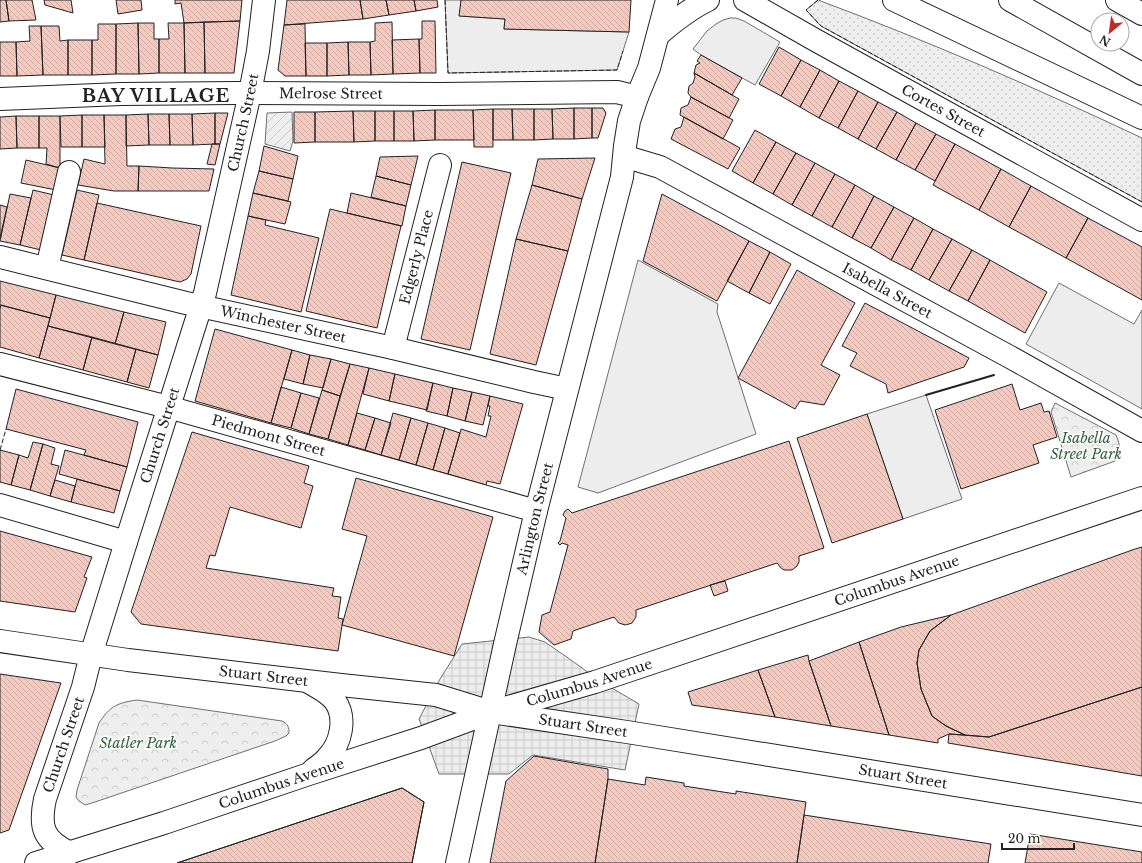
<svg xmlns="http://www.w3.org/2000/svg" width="1142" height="863" font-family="'Libre Baskerville',serif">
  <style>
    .grass { fill: url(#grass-dots); stroke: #6f6f6f }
    .forest { fill: url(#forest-crowns); stroke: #6f6f6f }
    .garden { fill: url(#garden-furrows); stroke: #6f6f6f }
    .parking { fill: #ededed; stroke: #6f6f6f }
    .plaza { fill: url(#plaza-grid); stroke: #6f6f6f }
    .building { fill: url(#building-back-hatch); stroke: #222 }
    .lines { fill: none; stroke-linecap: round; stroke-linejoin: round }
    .minor-casing { stroke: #222; stroke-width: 24 }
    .major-casing { stroke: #222; stroke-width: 24 }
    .highway-casing { stroke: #222; stroke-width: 24 }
    .minor { stroke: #fff; stroke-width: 22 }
    .major { stroke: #fff; stroke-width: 22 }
    .highway { stroke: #fff; stroke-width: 22 }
    .fence { stroke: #222; stroke-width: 1; stroke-dasharray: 5 2; stroke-linecap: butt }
    .wall { stroke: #222; stroke-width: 2 }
    .labels { text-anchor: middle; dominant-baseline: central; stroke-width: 3; stroke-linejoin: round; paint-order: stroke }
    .street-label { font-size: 14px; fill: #222; stroke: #fff }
    .park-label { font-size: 14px; font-style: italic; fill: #2f5e38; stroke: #fff }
    .district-label { font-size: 18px; font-weight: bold; letter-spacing: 1px; fill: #222; stroke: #fff }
  </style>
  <defs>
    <pattern id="grass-dots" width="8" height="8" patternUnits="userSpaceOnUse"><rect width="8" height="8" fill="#eee"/><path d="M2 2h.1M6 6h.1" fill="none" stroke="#ccc" stroke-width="1.8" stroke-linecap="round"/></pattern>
    <pattern id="forest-crowns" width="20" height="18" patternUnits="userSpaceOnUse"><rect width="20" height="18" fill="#eee"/><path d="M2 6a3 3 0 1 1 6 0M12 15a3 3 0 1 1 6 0" fill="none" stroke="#ccc"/></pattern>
    <pattern id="garden-furrows" width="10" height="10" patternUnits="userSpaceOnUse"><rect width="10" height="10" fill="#eee"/><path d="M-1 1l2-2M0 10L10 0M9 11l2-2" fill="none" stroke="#ccc"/></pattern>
    <pattern id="plaza-grid" width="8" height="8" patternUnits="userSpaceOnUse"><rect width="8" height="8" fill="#ededed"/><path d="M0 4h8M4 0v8" fill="none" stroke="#cbcbcb"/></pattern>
    <pattern id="building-back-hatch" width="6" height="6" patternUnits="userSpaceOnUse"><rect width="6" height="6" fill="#f3c9c0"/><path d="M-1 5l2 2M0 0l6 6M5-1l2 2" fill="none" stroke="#d0aca5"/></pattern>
  </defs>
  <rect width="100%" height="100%" fill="#fff"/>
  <path class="grass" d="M818 0C928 41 1036 88 1142 138V202L821 26 806 10Z"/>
  <path class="forest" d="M1055 403 1116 435C1121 446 1120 451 1115 461L1071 477 1051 412Z
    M137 700 282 721C288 724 289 727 289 733L286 736 275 741 95 802 85 805 79 801 76 797 77 790 99 723C110 706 117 703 137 700Z"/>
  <path class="garden" d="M292 112 293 141 290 151 265 144 267 113Z"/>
  <path class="parking" d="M445 0H461L460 16 505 19 504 29 629 32 617 70 448 73Z
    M730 18H736L744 21 780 42 755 85 701 55 693 49 707 31 716 24 723 20Z
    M638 260 718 304 717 312 756 434 598 493 578 487Z
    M1059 283 1134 324 1142 310V409L1026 344Z
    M926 395 962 499 903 519 867 414Z"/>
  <path class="plaza" d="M529 637 545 642 571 660 600 681 639 704 625 770 533 755 509 774H439L419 719 440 679 462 644Z"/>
  <path class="building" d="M0 0H6L9 21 0 22Z
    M6 0H32L36 20 9 21Z
    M44 0H71L73 13 45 5Z
    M116 0H141L142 10 118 14Z
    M175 0H242L240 21 184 23 181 3 175 4Z
    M287 0H360L363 19 284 25Z
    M360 0H386L389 15 363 19Z
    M386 0H414L416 11 389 15Z
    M414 0H437L438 7 416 11Z
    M461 0H631L629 32 504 29 505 19 459 16Z
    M240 21 234 73H205L204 22Z
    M422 21H435L436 73H420L419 39H422Z
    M204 22 205 73H185L184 23Z
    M392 22 393 74 371 75 370 42 375 41V23Z
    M138 23 139 74H116V24Z
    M138 23H154V39H159V73L139 74Z
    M168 23H184L185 73H159V39H169Z
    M98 24H116V74L92 75V40H98Z
    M305 24 306 76H285L278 70 284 25Z
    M29 26H41L43 75 17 76 16 42 30 41Z
    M41 26H59L60 41 68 40V75H43Z
    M419 39 420 73 393 74 392 40Z
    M68 40H92V75H68Z
    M0 42H16L17 76H0Z
    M348 42H370L371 75H349Z
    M348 42 349 75 327 76V43Z
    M305 43H327V76H306Z
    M779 47 801 60 781 96 759 84Z
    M701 55 742 78 732 95 694 73 696 65 700 63 697 61Z
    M801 60 820 70 800 107 781 96Z
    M820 70 839 81 819 118 800 107Z
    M694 73 739 99 729 118 691 97 688 93 689 86 693 83 695 77Z
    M839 81 858 91 838 128 819 118Z
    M858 91 878 102 858 139 838 128Z
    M691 97 733 120 723 139 680 115 681 108 688 105Z
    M878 102 897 112 876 149 858 139Z
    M574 108V139H553L552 109Z
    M574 108H592V138L574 139Z
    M592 108H603L606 113 598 138H592Z
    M493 109H512L513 140H493Z
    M493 109V147H474L473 110Z
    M512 109H534V140H513Z
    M534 109H552L553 139 534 140Z
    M435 110H473L474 140H435Z
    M435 110V140L414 141 413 111Z
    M353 111 354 142H315V112Z
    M353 111H375V141L354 142Z
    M375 111H394V141H375Z
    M394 111H413L414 141H394Z
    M294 112H315V142L294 143Z
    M897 112 916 123 896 160 876 149Z
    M215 113H228L220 144H215Z
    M215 113V144L193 145 192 114Z
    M148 114H169L170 145H149Z
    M148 114 149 145 126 146V115Z
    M169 114H192L193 145H170Z
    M82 115V147H61L60 116Z
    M82 115H104L105 147H82Z
    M104 115H126L127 166H139L138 191H114L78 185 84 159 105 164Z
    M16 116H39V148H17Z
    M16 116 17 148 0 149V117Z
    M39 116H60V168L46 164 47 148H39Z
    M684 117 740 148 728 169 671 139 675 129 681 127Z
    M916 123 936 134 915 170 896 160Z
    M755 130 776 142 753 183 732 171Z
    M936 134 955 144 935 181 915 170Z
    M776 142 796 153 773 194 753 183Z
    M212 144H220L215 165 207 164Z
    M955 144 1001 169 979 210 933 185Z
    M264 146 298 156 293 179 259 171Z
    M796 153 815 163 792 205 773 194Z
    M418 156 411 185 376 176 380 157Z
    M595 158 582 199 532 185 538 159Z
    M26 160 60 168 56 190 21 183Z
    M462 162 511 173 470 350 421 339Z
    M815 163 835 174 812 216 792 205Z
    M139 166 172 168 214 169 209 191H138Z
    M1001 169 1031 186 1009 227 979 210Z
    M259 171 293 179 288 201 253 193Z
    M835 174 855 185 832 227 812 216Z
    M376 176 411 185 406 206 371 197Z
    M532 185 582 199 568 251 516 239Z
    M855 185 874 196 852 238 832 227Z
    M1031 186 1088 218 1066 258 1009 227Z
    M33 190 54 195 41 250 20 245Z
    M77 190 99 195 84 260 62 255Z
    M253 193 291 202 285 224 248 216Z
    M351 193 406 206 402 226 347 213Z
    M10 194 31 198 20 245 0 241Z
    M662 194 749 241 717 301 643 261Z
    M874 196 894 207 871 248 852 238Z
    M97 203 201 226 191 274 187 279 180 282 84 260Z
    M0 205 7 207 0 238Z
    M894 207 914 218 891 260 871 248Z
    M330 209 401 226 377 328 306 311Z
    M248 216 266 220 265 225 319 238 301 312 231 295Z
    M914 218 933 229 911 270 891 260Z
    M1088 218 1142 247V300L1066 258Z
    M933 229 952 239 929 280 911 270Z
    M516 239 568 251 536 365 490 354Z
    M952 239 972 250 949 291 929 280Z
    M749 241 770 252 749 293 727 281Z
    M972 250 990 260 968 301 949 291Z
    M770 252 791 264 770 304 749 293Z
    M990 260 1047 292 1025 333 968 301Z
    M797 270 855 303 821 365 840 375 824 405 800 401 795 409 738 378Z
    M0 281 56 295 50 318 0 305Z
    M56 295 124 312 115 344 48 326Z
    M865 303 969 358 964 367 888 393 886 384 850 366 857 353 842 346Z
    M1 305 50 318 39 358 0 347V309Z
    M124 312 166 322 158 355 115 344Z
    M48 326 92 337 83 370 39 358Z
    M215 329 292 350 271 423 195 401Z
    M92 337 136 349 127 382 83 370Z
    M136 349 158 355 149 388 127 382Z
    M292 350 310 355 303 384 284 379Z
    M310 355 331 359 323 388 303 384Z
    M331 359 350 364 340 396 322 390Z
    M350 364 369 368 348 445 328 439Z
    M369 368 395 374 389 401 363 394Z
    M395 374 433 383 427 410 389 401Z
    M433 383 453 388 447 416 426 411Z
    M1012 384 1020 410 1041 403 1044 412 1049 411 1057 437 1033 445 1039 463 961 489 935 410Z
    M281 387 301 393 291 428 271 423Z
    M453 388 472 392 465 421 447 416Z
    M16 389 138 422 127 467 84 455 86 450 6 429Z
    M322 390 340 396 328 439 309 434Z
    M472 392 490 396 483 425 465 421Z
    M301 393 319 398 309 434 291 428Z
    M490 396 523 404 500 484 487 481 486 485 448 474 461 429 486 437 491 416H488L490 406H488Z
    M357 413 375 418 365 450 348 445Z
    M393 413 411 418 399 460 381 455Z
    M867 414 903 519 832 543 797 438Z
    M375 418 391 423 381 455 365 450Z
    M411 418 428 423 416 465 399 460Z
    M428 423 445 428 433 470 416 465Z
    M445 428 460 433 448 474 433 470Z
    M192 432 309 466 304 483 313 486 301 528 230 507 215 556 210 555 206 568 334 588 332 596 341 597 338 618 343 619 338 651 141 624 131 612Z
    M789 441 824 548 799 556V562L797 566 792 570H784L781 568 777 563 636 610V617L632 623 629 624 625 625 619 623 614 617 573 631 571 639 554 645 539 632 542 615 550 612 568 545 562 543 560 545 558 543 560 541 566 518 563 515 565 511 568 509 572 513Z
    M33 442 43 444 30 490 11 485 19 455 28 458Z
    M43 444 55 448 51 464 59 466 50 496 30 490Z
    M0 450 19 455 11 485 0 482Z
    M65 450 127 467 120 491 59 474Z
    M356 478 493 517 454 656 342 625 367 536 342 529Z
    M77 479 120 491 114 513 71 502Z
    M55 480 75 486 71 502 50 496Z
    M0 531 92 557 84 577 87 578 75 612 0 601Z
    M1142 547V687L989 737 965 735 946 726 932 716 921 689 917 663 919 650 930 631 951 615 1135 549Z
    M725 581 728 591 714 596 710 585Z
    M951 615 930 631 919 650 917 663 921 689 932 716 946 726 965 735 949 734 938 739V743L889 735 859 642 901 627Z
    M859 642 882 713 889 735 831 726 809 661Z
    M808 655 809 661 831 726 775 717 758 670Z
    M758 670 775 717 692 705 688 692Z
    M0 674 61 683 9 830 0 833Z
    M1142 687V776L948 743 949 734 989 737Z
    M534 756 608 769V779L595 863H490L506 781Z
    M646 777 684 783V786L736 794V791L806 802 797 863H595L608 779 645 785Z
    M402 788 424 802 412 863H177Z
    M402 788 424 802 412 863H177Z
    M804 815 991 844 988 863H797Z
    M1030 834 1142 852V863H1025Z"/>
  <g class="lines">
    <g class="minor-casing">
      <g id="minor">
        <path id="s1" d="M745 0 817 41 1142 220"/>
        <path d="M658 35C673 22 689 9 708 0"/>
        <path id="s2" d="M0 99 121 94 236 93 440 94 617 92 637 97"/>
        <path id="s3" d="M630 158 660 167 1010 357 1142 431"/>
        <path id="s4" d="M0 257 186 303 393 348 534 382 567 389"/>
        <path d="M47 268 69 172"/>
        <path id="s5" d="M393 348 440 165"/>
        <path id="s6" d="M0 364 168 407 536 511"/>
        <path d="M0 505 126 542"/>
        <path id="s7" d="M70 853C43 840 39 827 45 799L83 687 91 655 126 542 205 293 250 93 258 51 264 0"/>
      </g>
    </g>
    <g class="major-casing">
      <g id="major">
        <path id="s8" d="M0 641 128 660 341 685 436 695 491 712 627 732 1142 815"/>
        <path d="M310 683C319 688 329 693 335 701 347 718 341 744 327 758 323 763 318 766 313 770"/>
        <path id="s9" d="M36 863 164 823 309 774 421 738 491 712 595 682 1142 498"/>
        <path id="s10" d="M457 863 505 644 536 511 622 177 625 146 629 121 637 97 649 68 667 0"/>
      </g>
    </g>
    <g class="highway-casing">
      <path id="highway" d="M894 0 1142 118
        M1010 0 1142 74
        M1117 0 1142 14"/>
    </g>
    <use href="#minor" class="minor"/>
    <use href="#major" class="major"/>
    <use href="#highway" class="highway"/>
    <path class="fence" d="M445 0 448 73 617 70 623 51
      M818 0 806 10 821 26 1142 202
      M0 450 6 429"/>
    <path class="wall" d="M926 395 994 375"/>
  </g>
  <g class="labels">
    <g class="street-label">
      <text stroke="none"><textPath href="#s2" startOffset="331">Melrose Street</textPath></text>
      <text stroke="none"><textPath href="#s1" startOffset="227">Cortes Street</textPath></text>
      <text stroke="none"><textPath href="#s7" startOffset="772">Church Street</textPath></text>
      <text stroke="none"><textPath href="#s5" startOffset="94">Edgerly Place</textPath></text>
      <text stroke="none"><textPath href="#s3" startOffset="290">Isabella Street</textPath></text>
      <text stroke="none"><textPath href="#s4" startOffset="291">Winchester Street</textPath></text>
      <text stroke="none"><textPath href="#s7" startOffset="448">Church Street</textPath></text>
      <text stroke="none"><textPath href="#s6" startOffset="278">Piedmont Street</textPath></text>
      <text stroke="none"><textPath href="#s10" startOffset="353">Arlington Street</textPath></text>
      <text stroke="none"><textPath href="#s9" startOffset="906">Columbus Avenue</textPath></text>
      <text stroke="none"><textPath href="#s8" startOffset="266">Stuart Street</textPath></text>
      <text stroke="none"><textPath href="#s9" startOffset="582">Columbus Avenue</textPath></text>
      <text stroke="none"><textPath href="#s8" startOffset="590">Stuart Street</textPath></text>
      <text stroke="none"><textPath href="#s7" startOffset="124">Church Street</textPath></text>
      <text stroke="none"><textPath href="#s8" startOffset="914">Stuart Street</textPath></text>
      <text stroke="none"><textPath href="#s9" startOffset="258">Columbus Avenue</textPath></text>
    </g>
    <g class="park-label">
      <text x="1086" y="438">Isabella<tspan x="1086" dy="16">Street Park</tspan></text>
      <text x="138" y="743">Statler Park</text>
    </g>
    <g class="district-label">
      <text x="156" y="96">BAY VILLAGE</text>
    </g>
  </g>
  <g transform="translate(1110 32) rotate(209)"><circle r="19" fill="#ffffff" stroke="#a7a7a7"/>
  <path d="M0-3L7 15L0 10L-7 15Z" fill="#c62828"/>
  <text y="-6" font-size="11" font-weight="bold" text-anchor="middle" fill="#222222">N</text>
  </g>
  <path d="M1002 843v6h72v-6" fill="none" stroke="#222222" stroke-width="2"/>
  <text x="1008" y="843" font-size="12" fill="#222222" stroke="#ffffff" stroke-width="3" paint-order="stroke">20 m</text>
</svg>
